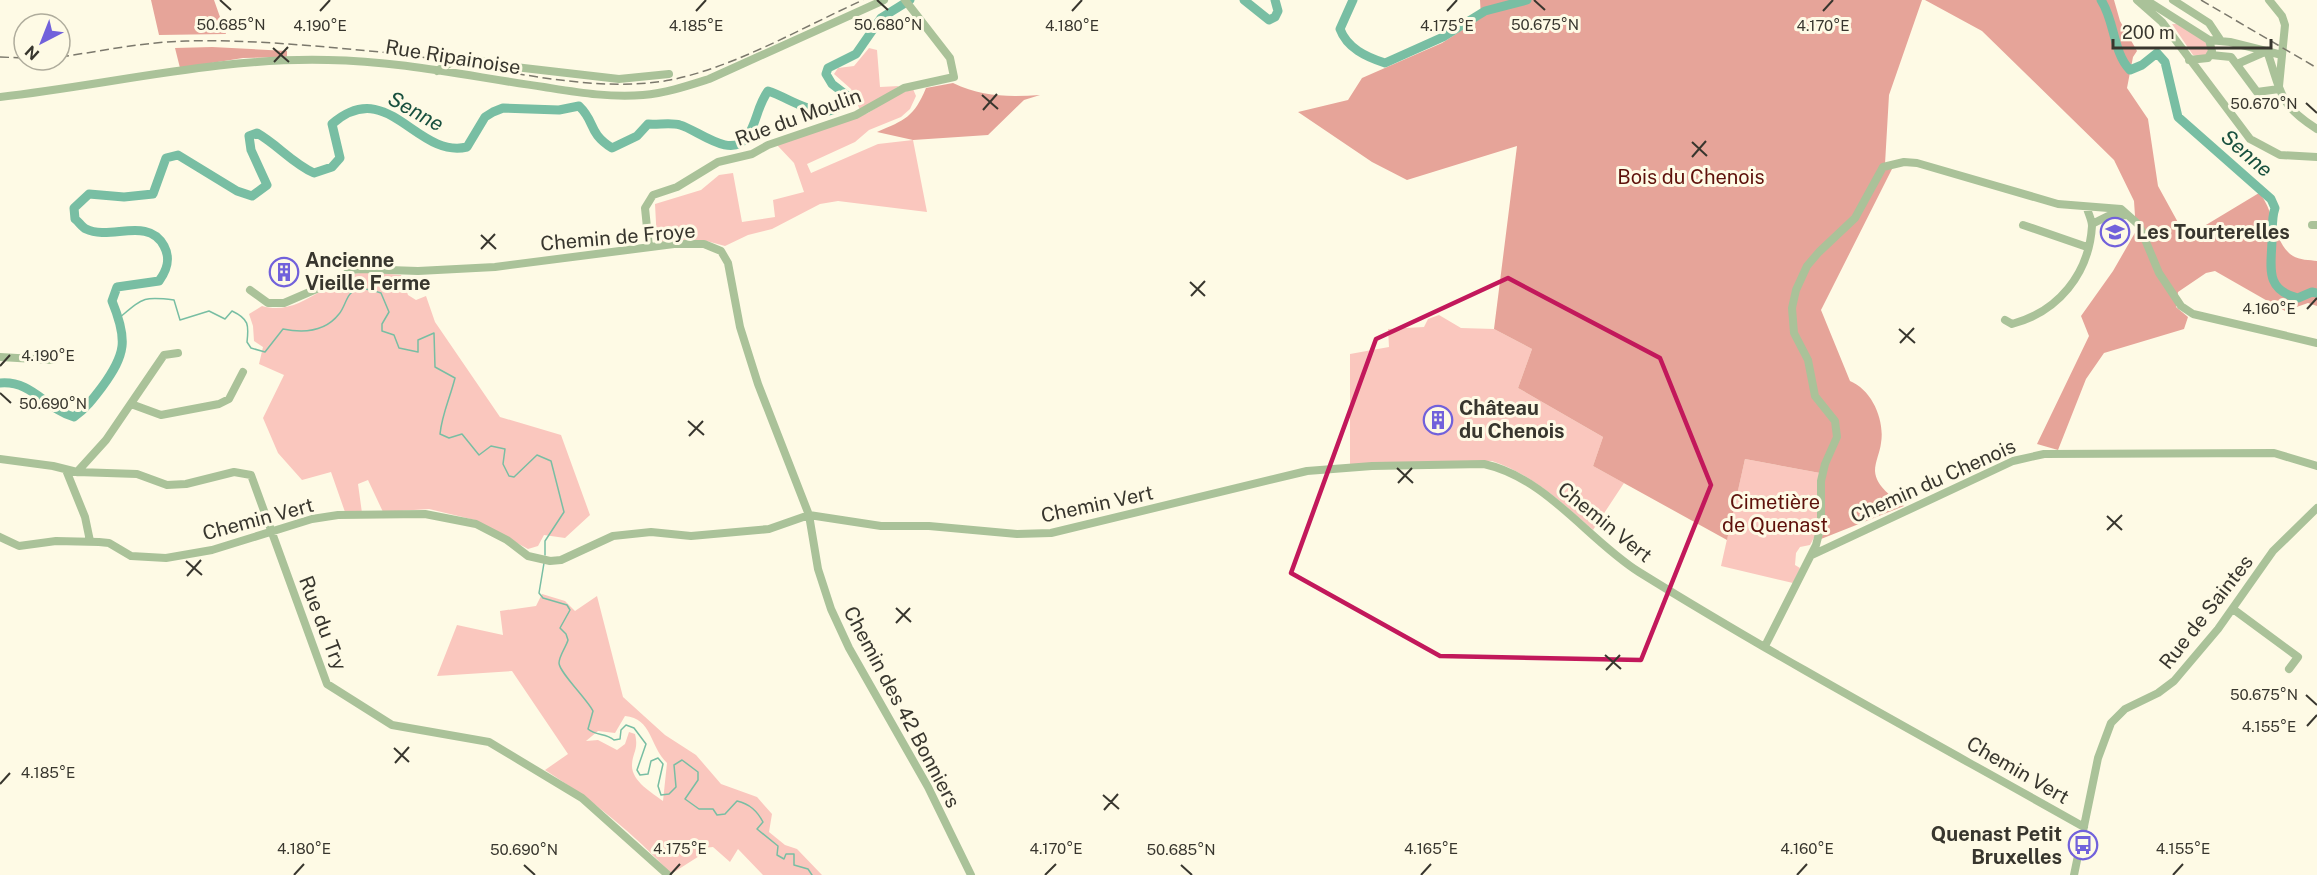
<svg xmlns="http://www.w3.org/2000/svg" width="2317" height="875" font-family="'Public Sans',sans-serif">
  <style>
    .green { fill: #fac7be; fill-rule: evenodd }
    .forest { fill: #e6a499 }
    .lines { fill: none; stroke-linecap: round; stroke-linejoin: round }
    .stream { stroke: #78bea3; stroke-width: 1.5 }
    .river { stroke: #78bea3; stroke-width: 9 }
    .minor { stroke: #aac299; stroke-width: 8 }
    .rail { stroke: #7b786c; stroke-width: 1.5; stroke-dasharray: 9 4.5; stroke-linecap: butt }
    .marked { fill: none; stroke: #c2185b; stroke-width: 4.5; stroke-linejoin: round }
    .ticks { fill: none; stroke: #38362e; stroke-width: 2 }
    .labels { text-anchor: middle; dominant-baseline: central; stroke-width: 6; stroke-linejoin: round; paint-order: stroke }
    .street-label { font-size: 20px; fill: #38362e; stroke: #fefae5 }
    .park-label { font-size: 20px; fill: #5e110b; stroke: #fefae5 }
    .poi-label { font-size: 20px; font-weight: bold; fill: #38362e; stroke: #fefae5; text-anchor: start }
    .water-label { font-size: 21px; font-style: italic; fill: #18503e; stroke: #fefae5 }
    .ticks-label { font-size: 15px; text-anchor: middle; fill: #38362e; stroke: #fefae5; stroke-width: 6; stroke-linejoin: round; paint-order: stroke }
  </style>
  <rect width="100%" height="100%" fill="#fefae5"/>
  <path class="green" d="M2172 24H2177L2205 41 2209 49 2204 58 2193 55Z
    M869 48 877 50 880 87 899 86 868 107 860 110 851 89 834 74 838 68 854 66Z
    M913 89 916 96 910 109 901 117 869 130 855 142 807 164 811 173 878 144 913 140 927 212 838 201 820 204 772 229 748 235 725 246 703 240 657 242 655 204 701 190 719 175 733 173 742 222 775 217 773 200 804 192 794 163 777 145 868 113 896 95Z
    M366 272 401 275 408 295 416 300 426 296 435 322 500 417 561 435 590 515 565 538 544 535 538 546 528 549 475 520 429 509 383 512 368 480 358 484 362 513 345 512 331 472 302 480 278 453 263 418 284 375 259 364 263 347 254 341 253 326 249 314 262 306C302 318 330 274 366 272Z
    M1439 315 1461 328 1494 329 1532 349 1518 388 1603 437 1593 466 1624 483 1593 530C1562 503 1532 474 1492 461L1350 466V354L1389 347 1388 329 1424 327 1428 319Z
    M1745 459 1820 473 1818 530 1810 545 1800 547 1796 553 1795 565 1800 568 1793 583 1721 566Z
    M542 594 565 601 575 611 597 596 623 697 665 735 696 755 721 784 757 797 772 814 769 832 785 845 797 849 822 875H763L738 849 730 862 713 847 703 848 704 853 671 874C635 834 591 799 545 770L568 754 512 671 437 676 457 625 503 635 500 611 536 606ZM625 716C652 718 650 747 667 763L663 801C652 793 632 781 632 766 632 753 639 750 635 734L629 732 625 744 617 750 598 740 586 741 598 731 615 733Z"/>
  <path class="forest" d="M151 0H214L226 34 159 35Z
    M1480 0H1922L1889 95 1885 164 1893 167 1821 310 1850 381C1872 390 1885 420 1881 443 1880 452 1875 462 1875 471 1876 487 1893 497 1904 506L1821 539 1824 531 1820 473 1745 459 1727 540 1593 466 1603 437 1518 388 1532 349 1494 329 1517 146 1407 180 1372 162 1298 112 1348 100 1362 78 1442 43 1481 18Z
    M1925 0H2114L2120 21 2137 51 2133 57 2127 88 2148 119 2158 186 2186 237 2259 193C2275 210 2273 243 2293 256 2299 260 2310 260 2317 261V306L2308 303 2285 311 2215 271 2206 273 2178 292 2176 307 2188 317 2184 329 2104 353 2086 379 2058 450 2037 444 2089 336 2081 316 2113 271 2136 231 2134 201 2114 160 1982 31Z
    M212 47 287 51V57L243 58 180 68 175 48Z
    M953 83C982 97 1008 97 1040 95L1024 100 988 135 913 140 877 132C905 120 914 117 926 88Z"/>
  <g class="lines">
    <path class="stream" d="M119 318C143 298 143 296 174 300L180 320 209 311 225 319 232 311C249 319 249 325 247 342L251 348 265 352 283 329C303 333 325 332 339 314 346 306 346 292 358 289 364 288 375 291 381 293L389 312 382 324V331L394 335 399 348 418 352V340L434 333 435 367 455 378C450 398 442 414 440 434L449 438 462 434 479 455 491 446 505 449 503 464 509 476 514 477 537 455 551 461 564 512 545 541V555
      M544 563 539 593 543 598 567 605 570 610 560 628 566 634 568 640C566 647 559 656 559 663 559 672 587 699 593 711L588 729C596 736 606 733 614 740L620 739 621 730 626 725 634 728 646 744 637 770 640 775 648 774 651 761 658 758 663 764 658 786 661 795 669 794 676 787 674 765 682 760 698 772V780L685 799 699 809H713L717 815 725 814 737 801C750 804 757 811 763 822L757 829 778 846 777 855 784 859 786 854H794V865L808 869 812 875"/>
    <path class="river" d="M1244 0 1269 20 1275 17 1278 11 1275 0
      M1353 0 1340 29C1347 48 1366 57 1385 63L1443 37 1485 11 1527 0
      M2101 0C2115 21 2113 53 2130 70L2142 65 2157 53 2165 62 2178 117 2271 199 2275 208C2271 220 2273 229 2272 241 2271 268 2265 290 2298 298L2312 292 2317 293
      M0 383C32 380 46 409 74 417 86 408 93 399 102 387 126 354 128 340 112 301L117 287 159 281C167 270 171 259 164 246 148 216 110 241 86 229 82 227 79 222 75 219L74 208 89 194 124 197 153 194 166 158 178 155 237 191 252 196 267 185 251 150 249 136 257 133C278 145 292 163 314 173L332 167 340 158 332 124C388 75 416 159 467 147L485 117 493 112 503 108 559 110 579 106C596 122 587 132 612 148L637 136 648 124C658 125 671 122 680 125 698 130 731 160 747 137 757 123 757 106 768 91 794 99 827 129 849 97L832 84 826 74 828 68 856 54 881 18 910 0"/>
    <path class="minor" d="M2137 0 2162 22 2250 139 2280 155 2317 157
      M2146 0 2209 40
      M2173 0 2209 23 2221 41
      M2269 0 2282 16 2285 25 2279 86
      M2209 40 2230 42 2282 55
      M2267 51C2281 91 2278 105 2317 129
      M2211 55 2231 57 2257 92 2279 89
      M2189 60 2208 58 2212 51 2209 40
      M2237 64 2267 51
      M437 71 460 57 515 67 619 79 669 74
      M0 97C108 85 219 57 328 60 401 61 472 77 544 87 576 92 610 98 643 95 666 93 687 86 709 79L884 0
      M2092 224 2108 216 2127 215
      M2023 225 2087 247
      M2312 225H2317
      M649 247 645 208 653 195 677 187 718 162 752 154 768 145 856 115 904 88 954 77 950 58 905 0
      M250 290 268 303H284L335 281 352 270 360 269 418 271 495 267 674 244H704L721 251 728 263 740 327 758 384 809 515 818 569 831 609 849 648 928 787 971 875
      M2005 320 2012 324C2058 312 2089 274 2092 226 2092 220 2088 213 2087 208
      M0 357 52 360
      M131 404 161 415 219 404 229 399 243 372
      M0 459 53 466 77 472 137 474 167 485 186 484 234 472 251 475 327 684 392 725 489 742 582 798 668 875
      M66 470 85 517 90 541
      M77 472 106 440 164 355 178 353
      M0 537 19 546 56 541 99 542 109 543 131 556 166 558 212 550 312 519 338 515 425 514 476 524 507 540 528 556 550 561 561 560 613 536 651 532 691 536 769 529 809 515 881 526H929L1017 534 1051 533 1307 471 1372 466 1484 464C1547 478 1587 539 1639 572 1784 662 1935 743 2084 827
      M1812 555 2013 461 2044 454 2274 453 2317 466
      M2233 609 2298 657 2289 669
      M1765 646 1816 545 1821 526V481L1825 464 1837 437 1835 421 1815 396 1808 360 1794 333 1792 308 1796 290 1807 266 1819 252 1855 218 1883 167 1904 162 1917 163 2058 204 2121 209 2139 225 2159 273 2181 306 2193 314 2317 343
      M2074 875 2098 758 2111 723 2125 709 2158 693 2174 681 2218 629 2273 551 2317 508"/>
    <path class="rail" d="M2201 0 2317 68
      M0 57 24 58
      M60 57C102 51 144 42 186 41 250 39 327 47 390 53 475 62 587 96 670 80 733 68 803 27 863 0"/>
  </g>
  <path class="marked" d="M1508 278 1660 358 1711 485 1641 660 1440 656 1291 573 1376 339Z"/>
  <path class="ticks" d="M220 0 231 10M877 0 888 10M1534 0 1545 10M320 11 330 0M696 11 706 0M1072 11 1082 0M1447 11 1457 0M1823 11 1833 0M273 48 289 62M274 62 288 47M982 95 998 109M2306 103 2317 113M983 110 997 94M1692 142 1707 156M1692 157 1706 141M481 235 496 249M481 249 495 234M1190 282 1205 296M1191 296 1205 281M2307 309 2317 298M1899 329 1915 343M1900 343 1914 328M0 366 10 355M0 393 11 403M688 421 704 435M689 436 703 421M1397 468 1413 483M1398 483 1412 468M2107 516 2122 530M2107 530 2122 515M186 561 202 575M187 576 201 560M896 608 911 622M896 623 910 608M1605 655 1621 669M1606 670 1620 655M2306 695 2317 705M2307 726 2317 715M394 748 409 762M395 763 409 747M0 784 10 773M1103 795 1119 809M1104 810 1118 794M524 865 535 875M1181 865 1192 875M294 875 304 864M670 875 680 864M1045 875 1056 864M1421 875 1431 864M1797 875 1807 864M2173 875 2183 864"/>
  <defs>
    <g id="school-ring" transform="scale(1.5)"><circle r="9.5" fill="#fefae5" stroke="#7161db" stroke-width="1.5"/><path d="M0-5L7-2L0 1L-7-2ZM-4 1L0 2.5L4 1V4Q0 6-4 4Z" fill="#7161db"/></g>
    <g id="building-ring" transform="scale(1.5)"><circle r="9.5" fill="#fefae5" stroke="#7161db" stroke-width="1.5"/><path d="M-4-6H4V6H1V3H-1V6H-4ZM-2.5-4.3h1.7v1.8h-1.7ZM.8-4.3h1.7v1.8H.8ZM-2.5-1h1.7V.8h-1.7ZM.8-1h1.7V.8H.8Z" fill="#7161db"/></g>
    <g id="bus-ring" transform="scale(1.5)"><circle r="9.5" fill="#fefae5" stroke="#7161db" stroke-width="1.5"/><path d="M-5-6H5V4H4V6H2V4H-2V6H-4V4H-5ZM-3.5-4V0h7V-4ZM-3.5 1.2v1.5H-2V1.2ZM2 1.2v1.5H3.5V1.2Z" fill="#7161db"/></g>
  </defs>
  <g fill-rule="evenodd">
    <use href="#school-ring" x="2115" y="232"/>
    <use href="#building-ring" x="284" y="272"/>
    <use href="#building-ring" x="1438" y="420"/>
    <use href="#bus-ring" x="2083" y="845"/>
  </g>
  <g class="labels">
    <g class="street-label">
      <text transform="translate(453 57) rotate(9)">Rue Ripainoise</text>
      <text transform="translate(798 117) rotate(-20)">Rue du Moulin</text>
      <text transform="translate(618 237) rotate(-5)">Chemin de Froye</text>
      <text transform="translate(1933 481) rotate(-24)">Chemin du Chenois</text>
      <text transform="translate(1097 504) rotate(-12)">Chemin Vert</text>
      <text transform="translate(258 519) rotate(-15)">Chemin Vert</text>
      <text transform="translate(1605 522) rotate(39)">Chemin Vert</text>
      <text transform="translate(2206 612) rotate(-52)">Rue de Saintes</text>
      <text transform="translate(323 623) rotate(69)">Rue du Try</text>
      <text transform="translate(902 707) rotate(62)">Chemin des 42 Bonniers</text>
      <text transform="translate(2018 770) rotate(30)">Chemin Vert</text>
    </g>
    <g class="park-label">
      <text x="1691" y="177">Bois du Chenois</text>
      <text x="1775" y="502">Cimetière<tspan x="1775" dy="23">de Quenast</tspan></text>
    </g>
    <g class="poi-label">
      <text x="2136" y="232">Les Tourterelles</text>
      <text x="305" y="260">Ancienne<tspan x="305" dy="23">Vieille Ferme</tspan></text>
      <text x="1459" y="408">Château<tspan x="1459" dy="23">du Chenois</tspan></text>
      <text x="2062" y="834" text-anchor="end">Quenast Petit<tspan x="2062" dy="23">Bruxelles</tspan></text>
    </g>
    <g class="water-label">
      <text transform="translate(416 111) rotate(29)">Senne</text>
      <text transform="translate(2247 153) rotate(41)">Senne</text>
    </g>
  </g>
  <g class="ticks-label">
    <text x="231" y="30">50.685°N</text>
    <text x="1545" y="30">50.675°N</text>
    <text x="888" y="30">50.680°N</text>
    <text x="320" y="31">4.190°E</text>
    <text x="696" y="31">4.185°E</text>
    <text x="1447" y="31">4.175°E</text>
    <text x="1072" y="31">4.180°E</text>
    <text x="1823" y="31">4.170°E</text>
    <text x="2264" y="109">50.670°N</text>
    <text x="2269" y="314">4.160°E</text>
    <text x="48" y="361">4.190°E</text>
    <text x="53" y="409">50.690°N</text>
    <text x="2264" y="700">50.675°N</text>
    <text x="2269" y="732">4.155°E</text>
    <text x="48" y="778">4.185°E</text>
    <text x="304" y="854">4.180°E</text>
    <text x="680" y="854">4.175°E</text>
    <text x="1056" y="854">4.170°E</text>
    <text x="1431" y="854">4.165°E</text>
    <text x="1807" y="854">4.160°E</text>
    <text x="2183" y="854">4.155°E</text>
    <text x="524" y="855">50.690°N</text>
    <text x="1181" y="855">50.685°N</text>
  </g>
  <g transform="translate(42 42) rotate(222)"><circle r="28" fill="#fefae5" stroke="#afac9c" stroke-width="1.5"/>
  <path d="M0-4.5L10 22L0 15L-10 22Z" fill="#7161db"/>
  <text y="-9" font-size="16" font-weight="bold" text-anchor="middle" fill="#38362e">N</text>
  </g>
  <path d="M2113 39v9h158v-9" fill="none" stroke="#38362e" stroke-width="3"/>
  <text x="2122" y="39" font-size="18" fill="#38362e" stroke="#fefae5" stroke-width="4.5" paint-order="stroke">200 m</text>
</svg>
